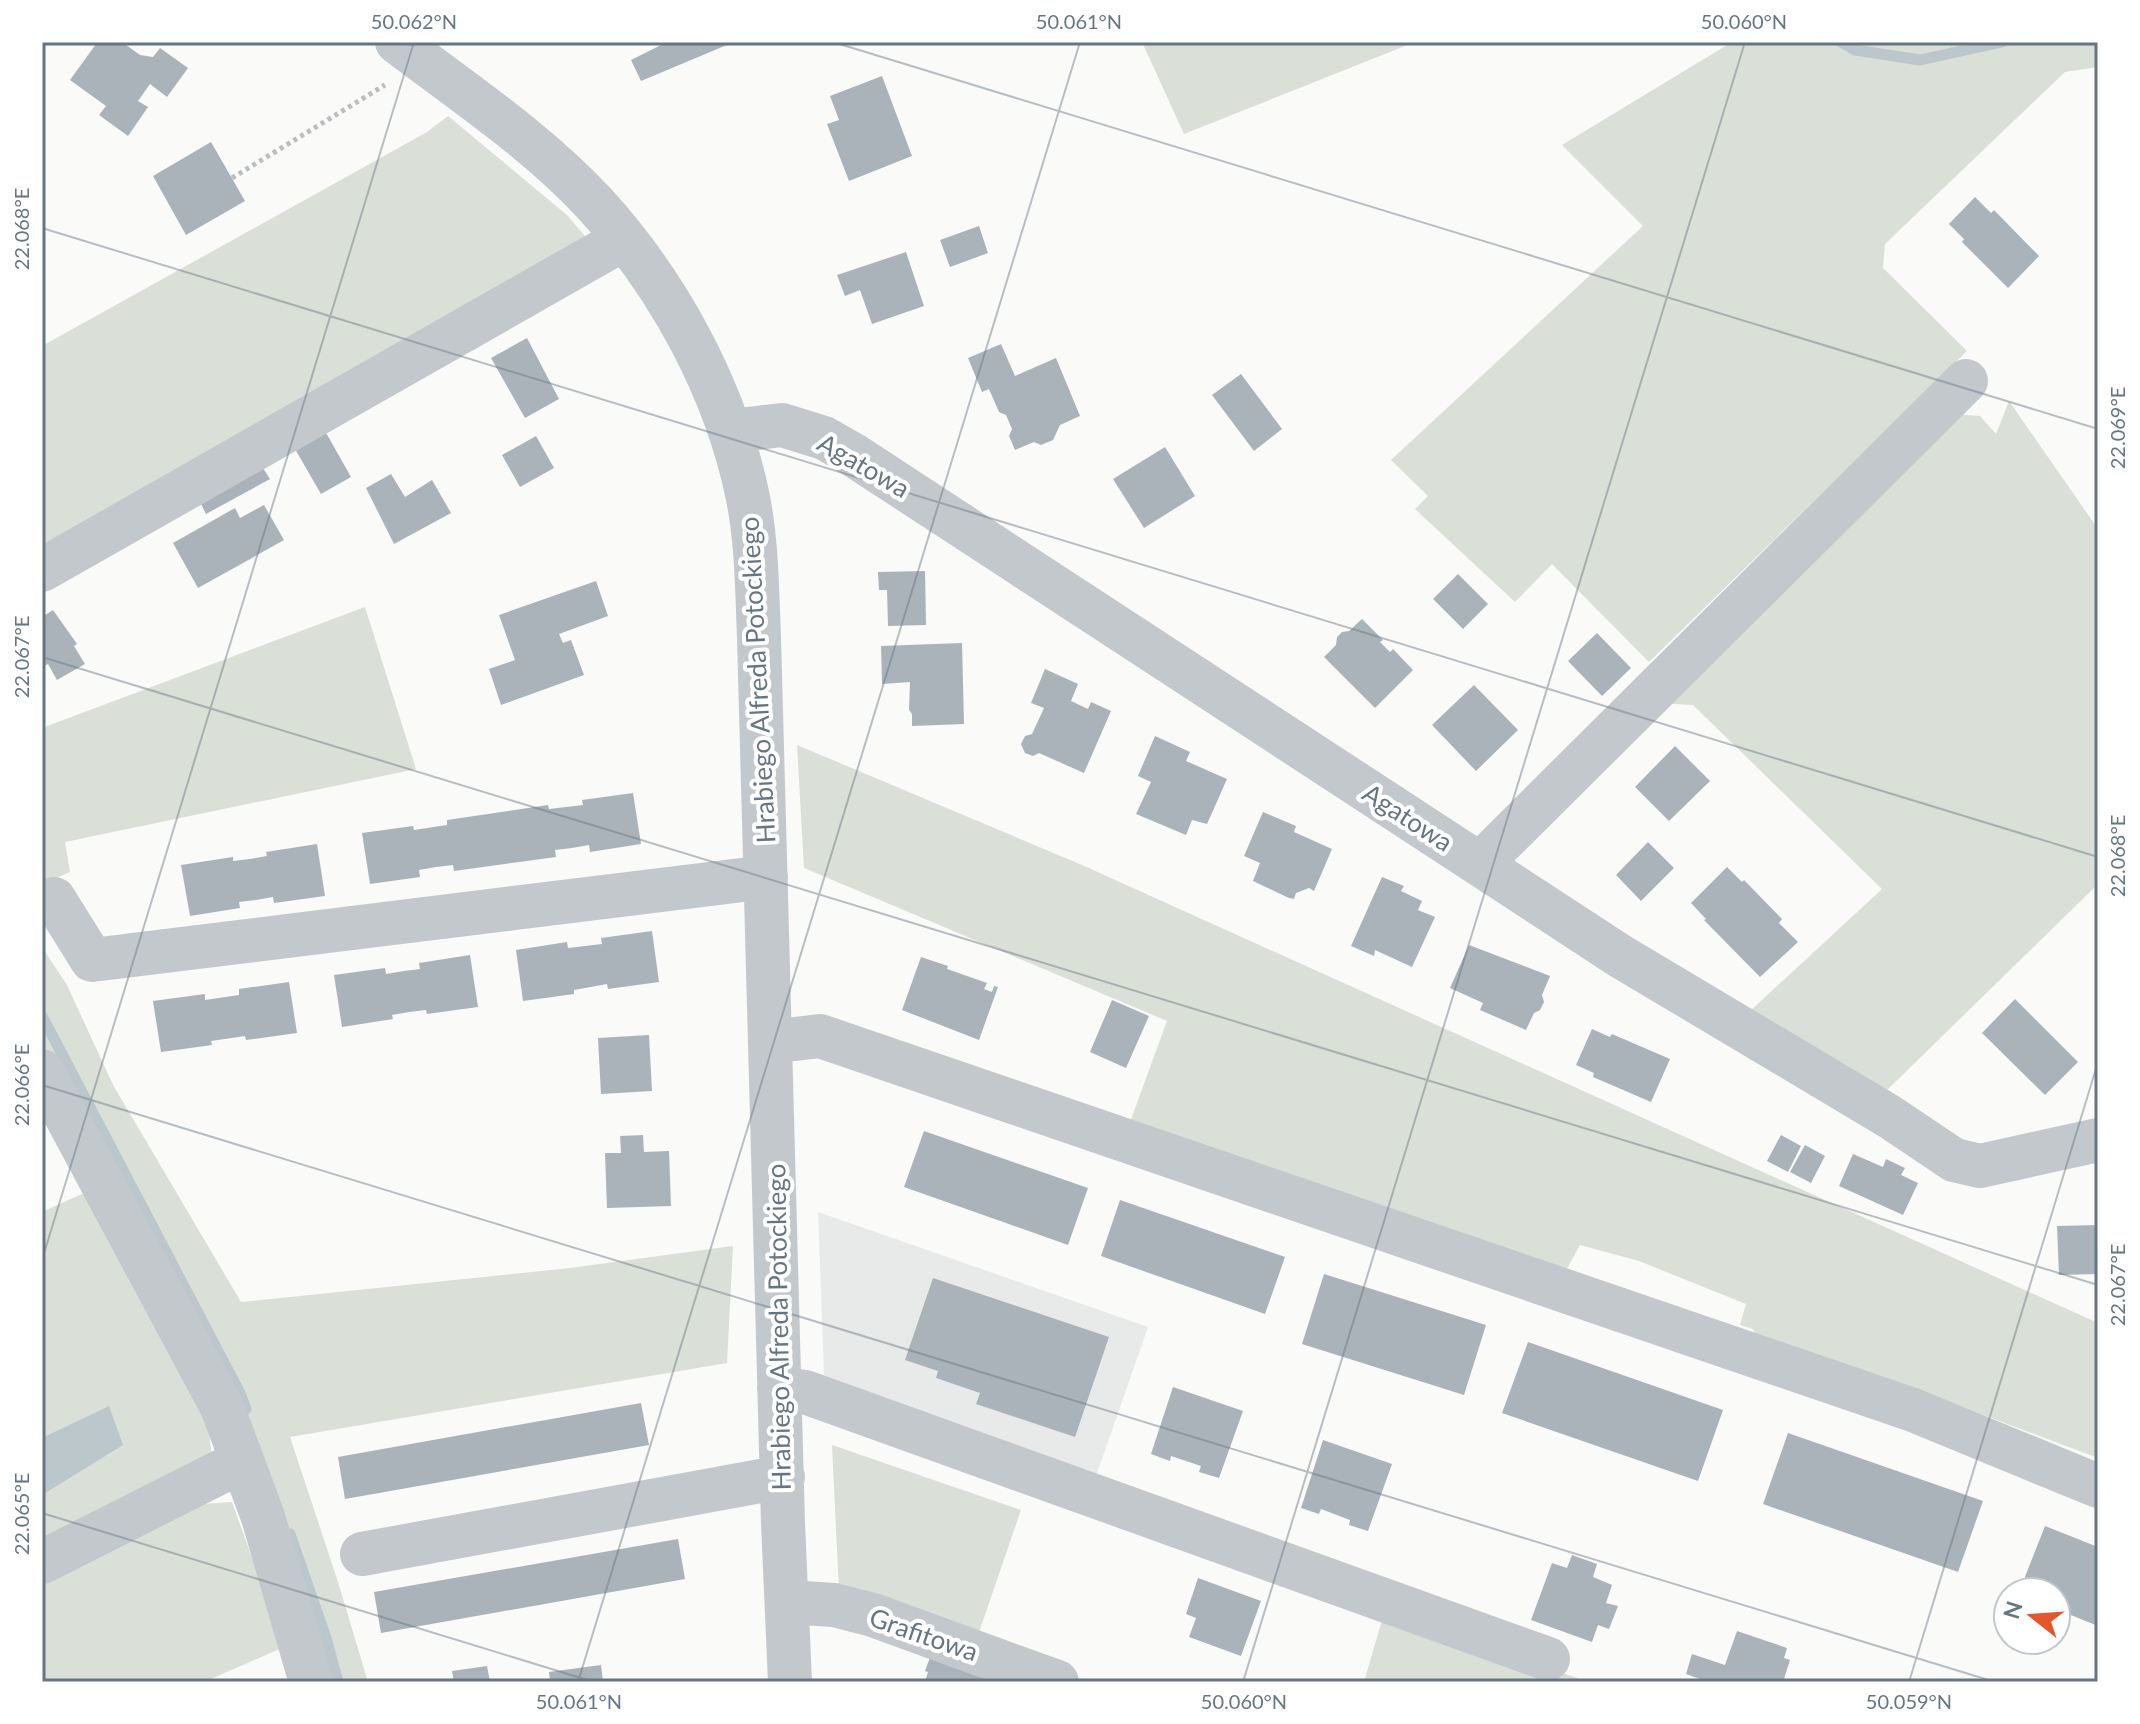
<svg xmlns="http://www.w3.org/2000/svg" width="2140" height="1724" font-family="Lato,sans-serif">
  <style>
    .built { fill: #e8e9e9 }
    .green { fill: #dadfd7 }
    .water { fill: #bbc7cb }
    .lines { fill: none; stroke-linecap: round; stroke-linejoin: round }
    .stream { stroke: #bbc7cb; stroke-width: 11 }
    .building { fill: #aab3b9 }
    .path { stroke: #bbbfc2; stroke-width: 5; stroke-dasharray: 4 4; stroke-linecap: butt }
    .minor { stroke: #c3c8cc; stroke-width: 44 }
    .ticks { fill: none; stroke: #657683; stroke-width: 2; stroke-opacity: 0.45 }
    .labels { text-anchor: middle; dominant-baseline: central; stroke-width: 8; stroke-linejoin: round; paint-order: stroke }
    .street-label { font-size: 26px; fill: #657683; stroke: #fff }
    .neatline { fill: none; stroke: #657683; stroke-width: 3 }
    .ticks-label { font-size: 20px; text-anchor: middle; fill: #657683 }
  </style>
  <rect width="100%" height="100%" fill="#fafaf8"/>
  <path class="built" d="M818 1212 1148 1327 1094 1482 845 1393 824 1375Z"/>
  <path class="green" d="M1142 42H1415L1184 134Z
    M1732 42H2098V67L2065 72 1885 244 1883 268 1967 351 1649 662 1552 564 1515 602 1415 509 1428 496 1391 460 1643 226 1562 145Z
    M448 116 567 215 589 241 42 556V346L427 132Z
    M2009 401 2098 529V884L1882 1095 1749 1012 1882 889 1693 705 1658 703 1954 414 1980 416 1996 434Z
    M365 607 416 769 65 842 70 872 42 884V728Z
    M797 745 1082 865 2098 1323V1458L1962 1407 1758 1339 1753 1329 1740 1325 1746 1304 1639 1261 1580 1245 1563 1276 1129 1125 1167 1021 804 868Z
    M42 947 67 985 113 1085 241 1302 570 1268 733 1246 727 1363 290 1437 338 1582 368 1682H321L42 1041Z
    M84 1193 206 1410 212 1457 42 1541V1212Z
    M832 1445 1021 1510 976 1641 839 1591Z
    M232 1502 284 1647 204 1682H42V1583L189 1505Z
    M1384 1613 1589 1682H1364Z"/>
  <path class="water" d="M109 1406 123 1445 42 1495V1438Z"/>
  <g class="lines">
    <path class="stream" d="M1841 42 1855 50 1920 60 2002 42
      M42 1016 240 1393 246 1409
      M290 1534 326 1638 338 1682"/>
  </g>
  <path class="building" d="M92 42H122L140 55 153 57 160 48 188 68 167 97 150 84 138 101 148 107 128 136 99 115 106 106 70 80 96 44Z
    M667 42H734L641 81 631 60Z
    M882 76 912 156 849 181 827 124 839 120 830 96Z
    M211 142 245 201 186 235 153 176Z
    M1975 197 1991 213 1994 210 2039 256 2008 288 1962 242 1964 239 1949 224Z
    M979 226 988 253 950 267 940 240Z
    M906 252 924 306 872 324 860 290 845 296 837 275Z
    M527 338 559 399 525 418 491 358Z
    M1001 344 1015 376 1056 358 1080 416 1060 425 1053 440 1041 445 1034 442 1015 450 1009 436 1012 429 1006 415 999 412 989 389 982 392 968 358Z
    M1241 374 1282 429 1254 451 1212 395Z
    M325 431 351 477 321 494 295 449Z
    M536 436 554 468 520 487 502 455Z
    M1165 447 1195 496 1144 528 1113 479Z
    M259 462 270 479 206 514 197 496Z
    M391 474 405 497 432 480 451 513 394 544 366 488Z
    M264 505 284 540 198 588 173 543 235 508 240 518Z
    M925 571 926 625 888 626 887 590H879L878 572Z
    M1458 574 1488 604 1463 629 1433 599Z
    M596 581 608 616 559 634 563 643 571 640 584 675 501 705 489 669 515 660 499 615Z
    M53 610 77 644 74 646 85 664 57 680 48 664 42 667V617Z
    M1362 619 1383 640 1380 642 1390 652 1393 649 1413 670 1375 708 1324 657 1336 645 1337 637 1342 632 1349 631Z
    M1597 633 1631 668 1602 696 1568 661Z
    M962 643 964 724 912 726V714L909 710 910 682 882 684 881 646Z
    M1045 669 1078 684 1071 701 1088 709 1091 702 1111 711 1084 773 1039 753 1033 756 1025 753 1021 744 1025 736 1032 734 1044 708 1031 703Z
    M1474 685 1518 730 1476 771 1432 725Z
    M1155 736 1190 752 1186 761 1227 779 1207 824 1192 820 1186 835 1136 814 1151 782 1138 776Z
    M1675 746 1710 781 1669 821 1635 787Z
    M633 793 641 844 590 852 589 845 572 848 555 850 556 857 454 871 453 865 436 867 419 870 420 877 370 884 362 833 413 826 414 830 447 825V820L548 805 549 809 583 805 582 800Z
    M1263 812 1296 826 1294 832 1332 849 1314 891 1309 888 1296 893 1294 899 1289 898 1253 881 1260 863 1244 856Z
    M1648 842 1674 868 1641 901 1616 875Z
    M317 844 325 896 274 903 273 897 256 900 239 902 240 908 190 916 181 865 233 857V861L250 859 267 856 266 852Z
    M1727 867 1742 882 1744 880 1782 919 1779 923 1798 942 1760 977 1704 920 1706 919 1691 903Z
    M1382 877 1404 886 1401 891 1422 901 1418 910 1435 917 1412 967 1375 950 1374 956 1351 946Z
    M652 931 659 982 608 989 607 984 574 990V994L523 1001 516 950 567 942 568 948 602 944 601 938Z
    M1469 945 1550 976 1542 995 1544 1002 1540 1010 1534 1013 1526 1030 1480 1010 1483 1003 1450 988Z
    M470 955 478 1007 427 1014 426 1010 409 1012 392 1015 393 1019 342 1027 334 975 385 968 386 974 404 971 420 969 419 963Z
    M921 957 948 966 947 969 987 983 984 989 992 992 994 986 998 987 979 1040 902 1010Z
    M289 982 297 1033 246 1040 245 1036 211 1041 212 1045 161 1052 153 1001 205 994V1000L239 995V989Z
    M2015 999 2078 1062 2045 1095 1982 1033Z
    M1112 1000 1149 1016 1126 1068 1090 1052Z
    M1592 1029 1610 1037 1612 1034 1670 1059 1651 1102 1593 1077 1594 1073 1576 1065Z
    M649 1035 652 1091 601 1094 598 1038Z
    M924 1131 1088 1188 1068 1245 904 1187Z
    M643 1135 644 1152 669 1151 671 1206 607 1208 605 1153H621L620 1136Z
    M1781 1135 1801 1146 1788 1172 1767 1161Z
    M1805 1145 1825 1156 1811 1183 1790 1172Z
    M1853 1154 1883 1167 1886 1159 1905 1168 1901 1175 1918 1183 1903 1215 1839 1186Z
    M1120 1200 1285 1257 1265 1314 1101 1256Z
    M2098 1225V1274L2059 1275 2057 1226Z
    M1324 1274 1486 1325 1464 1395 1302 1344Z
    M933 1278 1109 1337 1075 1437 976 1404 980 1393 936 1378 938 1371 905 1360Z
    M1528 1342 1723 1410 1698 1481 1502 1413Z
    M1173 1387 1243 1411 1219 1478 1199 1472 1201 1466 1171 1456 1170 1461 1151 1454Z
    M641 1403 649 1445 345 1499 338 1457Z
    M1788 1433 1983 1501 1958 1572 1763 1504Z
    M1323 1440 1392 1464 1368 1531 1349 1525 1350 1520 1321 1509 1319 1514 1301 1508Z
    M2045 1526 2098 1547V1626L2056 1609V1592H2019Z
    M678 1539 685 1579 381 1633 374 1592Z
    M1572 1555 1597 1564 1593 1577 1612 1585 1606 1603 1618 1606 1609 1629 1598 1625 1592 1642 1531 1620 1552 1563 1567 1568Z
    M1198 1578 1261 1601 1241 1656 1189 1637 1196 1618 1186 1614Z
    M1737 1631 1787 1648 1784 1658 1790 1660 1783 1682H1708L1686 1674 1692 1654 1725 1665Z
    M932 1652 993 1675 990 1682H925L928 1672 925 1671Z
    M601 1665 603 1682H550L549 1672Z
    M487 1666 490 1682H454L452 1671Z"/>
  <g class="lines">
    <path class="path" d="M232 178 385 85"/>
    <path class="minor" d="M397 42C464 93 537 141 595 204 669 285 726 390 748 498 757 543 757 591 759 637L783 1523 790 1682
      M730 431 782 425 824 438 852 454 1620 956 1890 1117 1954 1160 1980 1166 2098 1140
      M42 570 624 239
      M1480 864 1966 381
      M54 899 92 960 766 877
      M770 1042 820 1036 1913 1410 2098 1486
      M42 1071 222 1407 263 1517 311 1682
      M779 1388 805 1392 1548 1659
      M362 1554 783 1477
      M42 1562 242 1461
      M787 1602 834 1605 873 1615 1057 1682"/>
  </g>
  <path class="ticks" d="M833 42 2098 429M42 228 2098 857M42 657 2098 1285M42 1085 1995 1682M42 1260 414 42M42 1513 594 1682M578 1682 1080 42M1243 1682 1745 42M1909 1682 2098 1062"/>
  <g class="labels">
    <g class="street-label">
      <text transform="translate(864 465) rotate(30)">Agatowa</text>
      <text transform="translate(757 680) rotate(-93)">Hrabiego Alfreda Potockiego</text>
      <text transform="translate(1408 817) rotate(33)">Agatowa</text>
      <text transform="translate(778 1327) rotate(-91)">Hrabiego Alfreda Potockiego</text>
      <text transform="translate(924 1634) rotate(19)">Grafitowa</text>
    </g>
  </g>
  <rect width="2140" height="1724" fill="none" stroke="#ffffff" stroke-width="88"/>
  <g transform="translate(2032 1616) rotate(287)"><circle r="38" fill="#ffffff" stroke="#c1c8cd" stroke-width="2"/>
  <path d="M0-6L14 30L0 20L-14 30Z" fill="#e4572e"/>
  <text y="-12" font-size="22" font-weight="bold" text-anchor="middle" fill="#657683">N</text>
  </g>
  <rect x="44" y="44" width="2052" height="1636" class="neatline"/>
  <g class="ticks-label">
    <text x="414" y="29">50.062°N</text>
    <text x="1079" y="29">50.061°N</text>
    <text x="1744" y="29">50.060°N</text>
    <text transform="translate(22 229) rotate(-90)" y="7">22.068°E</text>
    <text transform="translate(2118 428) rotate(-90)" y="7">22.069°E</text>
    <text transform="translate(22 657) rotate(-90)" y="7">22.067°E</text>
    <text transform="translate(2118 856) rotate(-90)" y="7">22.068°E</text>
    <text transform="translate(22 1085) rotate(-90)" y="7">22.066°E</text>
    <text transform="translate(2118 1285) rotate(-90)" y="7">22.067°E</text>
    <text transform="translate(22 1514) rotate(-90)" y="7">22.065°E</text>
    <text x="579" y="1709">50.061°N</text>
    <text x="1244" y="1709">50.060°N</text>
    <text x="1909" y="1709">50.059°N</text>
  </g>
</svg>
